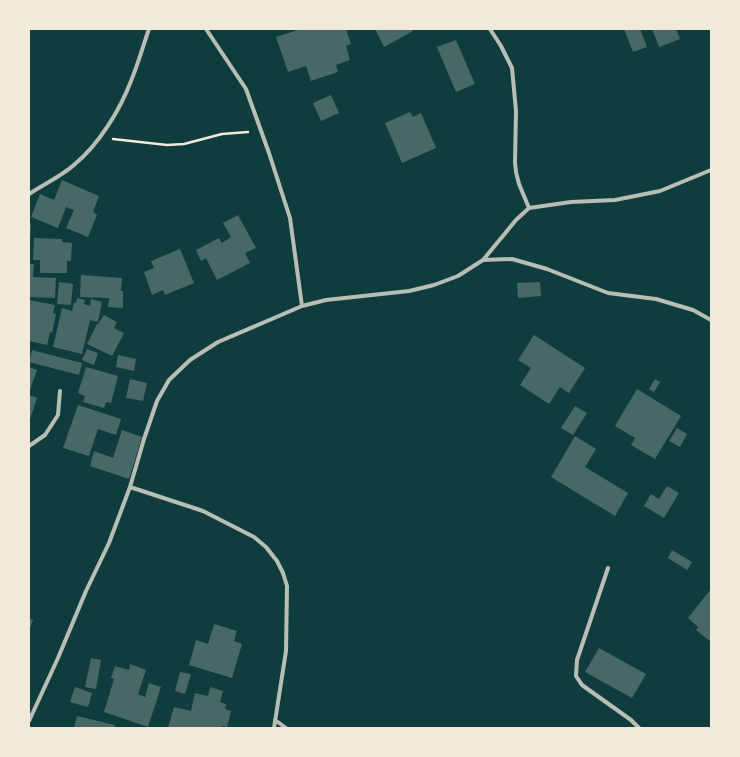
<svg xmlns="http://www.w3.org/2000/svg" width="740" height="757" font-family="Mulish,sans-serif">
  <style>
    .building { fill: #486865 }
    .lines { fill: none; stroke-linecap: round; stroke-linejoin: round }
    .path { stroke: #f1e9da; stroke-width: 2.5 }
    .minor { stroke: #b8beb3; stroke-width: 4 }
  </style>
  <rect width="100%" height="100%" fill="#0f3d3e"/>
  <path class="building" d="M301 29H346L351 44 346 46 350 60 336 65 338 72 311 81 306 66 288 72 276 37Z
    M375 29H412L413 31 384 47Z
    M624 29H640L647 47 633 52Z
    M652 29H676L680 39 659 47Z
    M456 40 475 84 456 92 437 47Z
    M331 95 339 113 321 121 313 103Z
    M410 112 413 117 421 113 436 148 402 163 385 123Z
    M62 180 99 196 93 212 97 215 88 237 66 228 74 210 66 207 58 228 31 217 40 194 54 200Z
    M238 215 256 248 245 253 250 263 217 280 206 258 201 261 196 250 219 238 222 243 231 237 223 223Z
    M29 223 31 224 30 239H29Z
    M34 238 62 239V242L72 243 71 261H67V273H40V260H33Z
    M180 249 194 283 165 295 163 290 152 295 144 272 154 268 151 261Z
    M29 264H34L33 277 56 278 55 298 29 297Z
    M81 275 122 278 121 291H123V308L108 307 109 298 80 297Z
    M59 282 73 284 71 305 57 304Z
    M540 282 541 296 518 298 517 283Z
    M77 298 85 300 84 304 90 306 91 299 102 302 98 322 90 320 82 354 53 347 62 308 72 311 74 302 76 303Z
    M29 300 55 305 53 313 56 314 52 333 50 332 47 345 29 341Z
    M104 315 117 322 114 328 124 333 112 356 87 344 97 324H98Z
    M534 335 585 368 569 393 560 387 549 404 520 385 531 368 518 360Z
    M87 349 98 353 94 365 82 360Z
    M32 350 82 363 79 375 29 362Z
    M118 355 136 359 134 371 116 367Z
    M29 367 37 370 29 393Z
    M86 367 118 376 111 403 106 402 104 408 83 402 85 396 78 393Z
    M130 379 147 383 143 401 126 398Z
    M655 379 660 382 654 392 649 389Z
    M637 389 681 416 655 459 631 445 635 438 615 426Z
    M29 395 37 398 29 422Z
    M78 405 121 419 116 435 98 429 89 456 63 448Z
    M575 406 587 413 573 435 561 428Z
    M677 428 687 434 680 447 669 441Z
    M122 430 142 437 129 479 90 466 94 451 113 458Z
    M575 436 596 449 585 467 628 493 615 516 551 477Z
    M667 486 679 493 664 518 644 506 651 494 659 499Z
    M672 550 692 562 687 570 668 558Z
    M711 589V642L696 630 698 627 688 618Z
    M29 618 33 620 29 631Z
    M214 624 237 631 234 641 242 644 232 678 189 665 196 640 208 644Z
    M599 648 646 674 632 698 585 672Z
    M91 658 101 660 96 689 85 687Z
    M130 664 146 670 138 694 145 697 149 683 161 687 148 727 104 712 114 679 111 678 115 666 129 670Z
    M180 672 191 674 185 694 175 691Z
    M75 687 92 693 88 707 70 702Z
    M210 687 223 691 220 702 226 704 225 709 231 711 227 727 222 726V728H168L174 707 191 711 195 693 208 696Z
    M77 716 115 725 114 728H74Z"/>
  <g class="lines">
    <path class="path" d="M113 139 167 145 184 144 222 134 248 132"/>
    <path class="minor" d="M206 29 246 89 269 153 290 218 302 306
      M490 29 501 46 512 68 516 111 515 162 516 172 519 184 529 208
      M29 194C44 184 62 176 75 164 99 144 120 110 131 81 138 64 143 46 149 29
      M483 260 512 259 547 269 608 293 656 299 693 310 711 320
      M29 446 45 435 58 415 60 391
      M130 487 203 511 254 537 266 547 277 561 283 573 287 586 286 651 274 728
      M608 568 577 660 576 676 582 685 631 720 639 728
      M275 720 286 728
      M29 721 58 658 86 591 109 543 130 487 144 439 157 401 169 380 190 360 218 342 302 306 326 300 409 291 434 285 458 276 483 260 516 220 529 208 571 202 615 200 660 191 711 170"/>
  </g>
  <rect width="740" height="757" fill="none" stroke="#f1e9da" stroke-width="60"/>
</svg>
